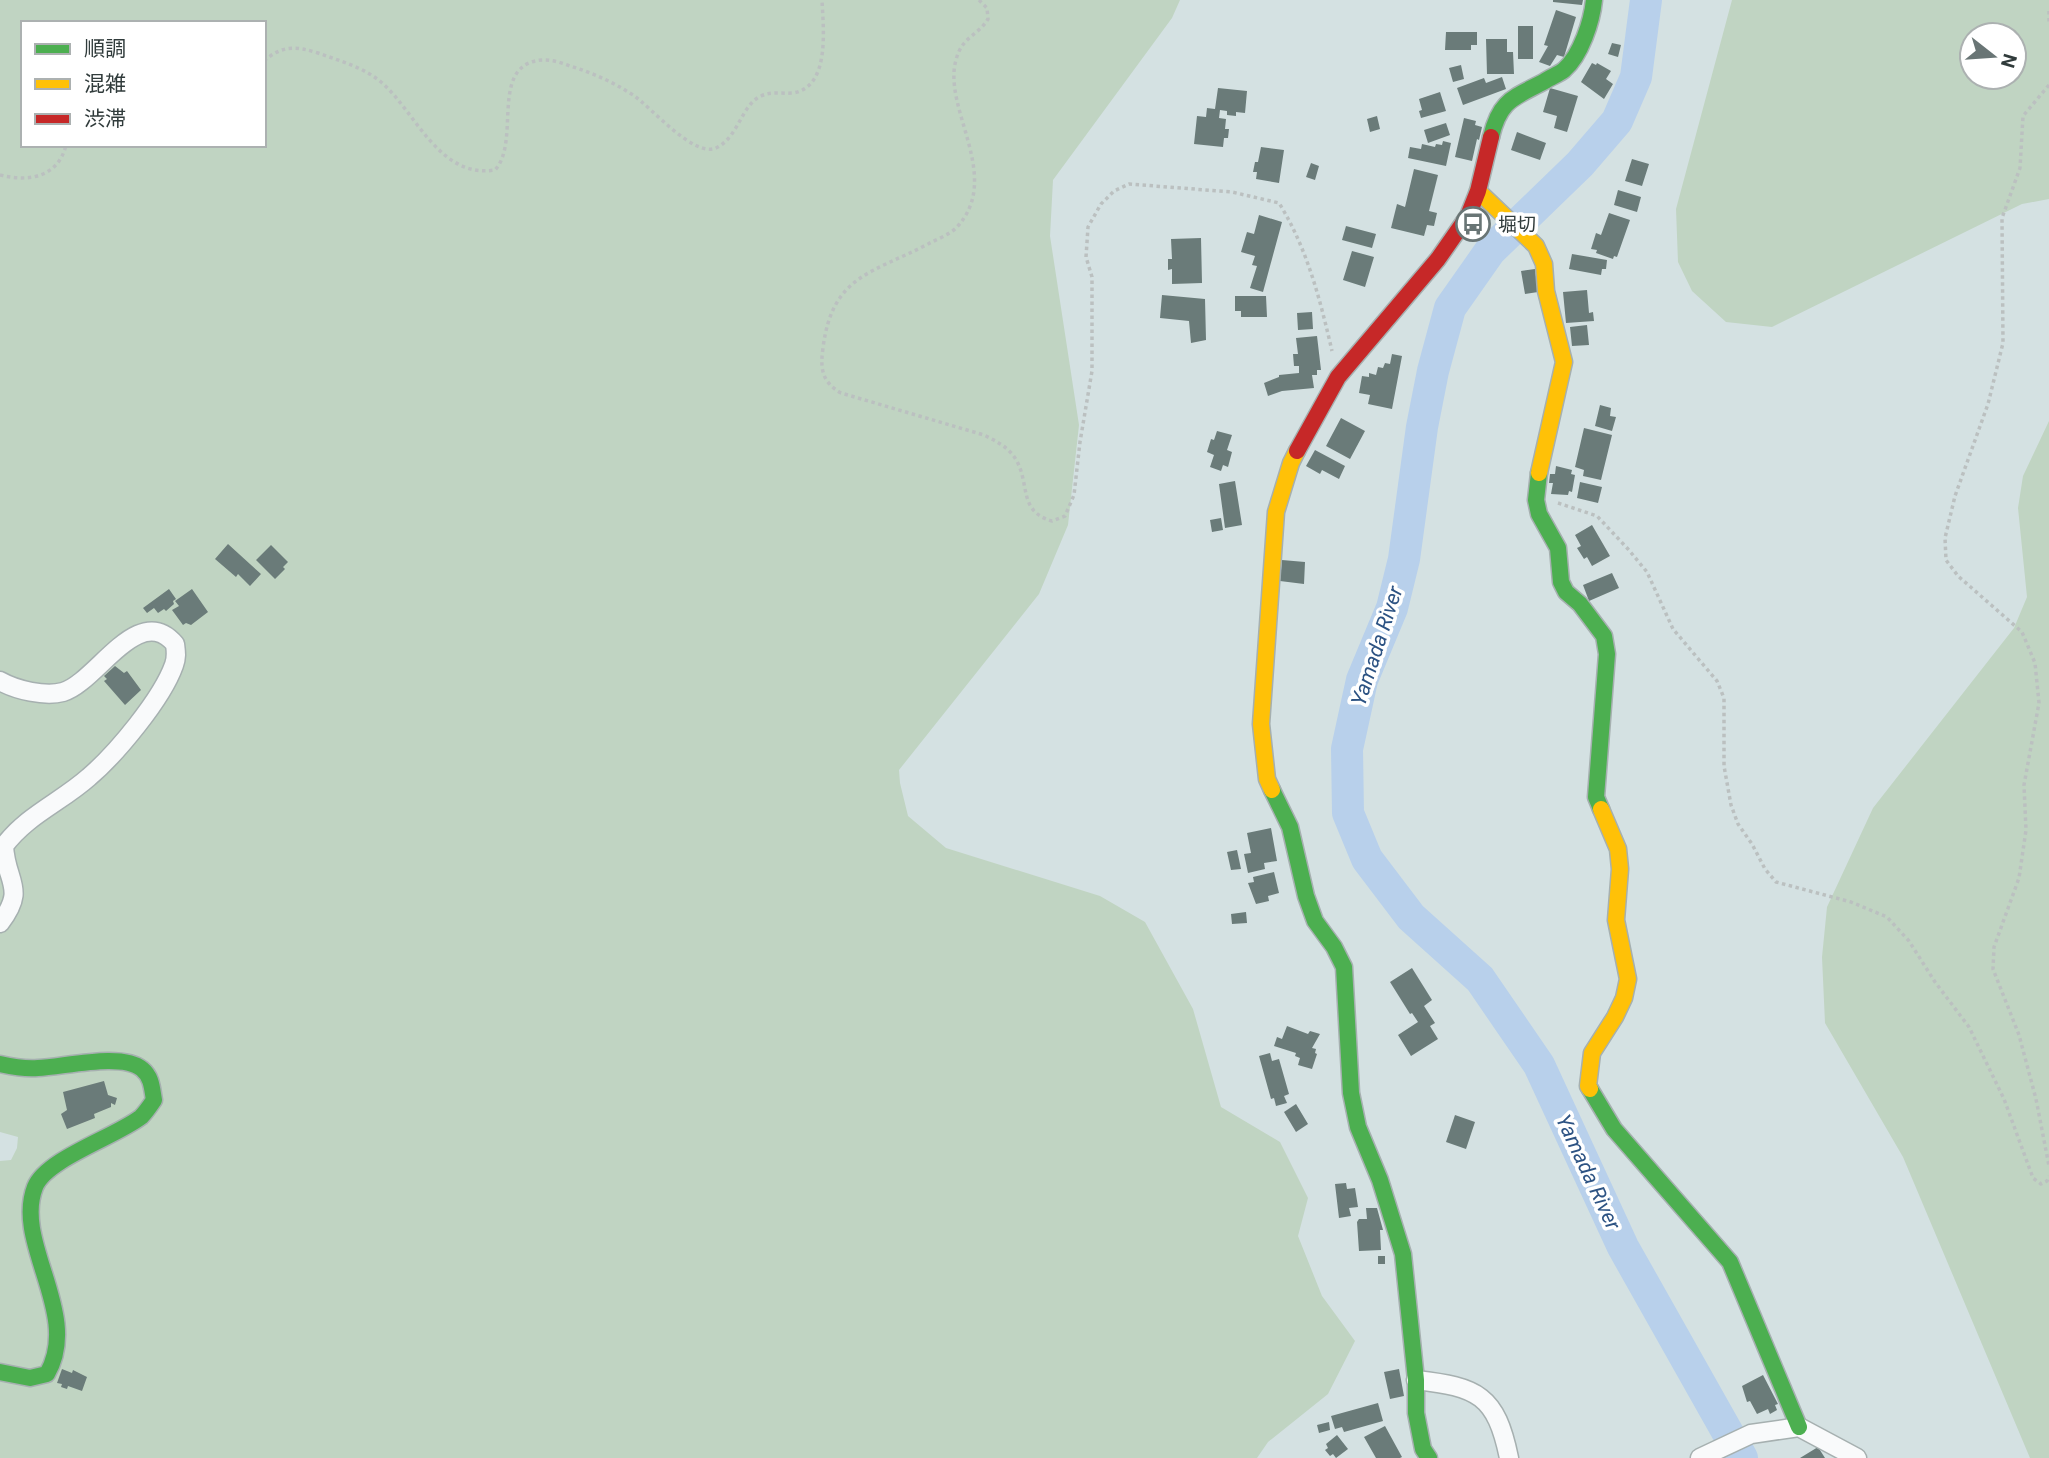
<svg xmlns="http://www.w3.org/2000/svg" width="2049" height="1458" font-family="Roboto,'Noto Sans JP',sans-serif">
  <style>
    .green { fill: #c0d4c2; fill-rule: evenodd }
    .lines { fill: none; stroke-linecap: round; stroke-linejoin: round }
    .river { stroke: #b8d0eb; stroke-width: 32 }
    .building { fill: #6a7b79 }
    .street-casing { stroke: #a6b0b0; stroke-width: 21 }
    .fast-casing { stroke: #a6b0b0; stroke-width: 19 }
    .slow-casing { stroke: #a6b0b0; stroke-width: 19 }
    .jam-casing { stroke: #a6b0b0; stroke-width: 19 }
    .path { stroke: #bbc0c0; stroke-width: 3.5; stroke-dasharray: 3.5 3.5; stroke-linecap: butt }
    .street { stroke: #f9fafb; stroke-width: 18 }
    .fast { stroke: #4caf50; stroke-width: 16 }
    .slow { stroke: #ffc107; stroke-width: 16 }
    .jam { stroke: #c62828; stroke-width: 16 }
    .labels { text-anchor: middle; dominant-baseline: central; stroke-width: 7; stroke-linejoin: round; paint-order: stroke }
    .poi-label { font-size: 19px; fill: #303b3b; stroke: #fff; text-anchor: start }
    .water-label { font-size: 21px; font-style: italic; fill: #2d5383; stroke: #fff }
  </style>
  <rect width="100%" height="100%" fill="#d4e1e2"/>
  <path class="green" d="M0 0H1180L1172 18 1053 180 1050 236 1079 425 1068 525 1039 594 899 770 900 783 908 816 946 848 1100 896 1145 922 1193 1009 1221 1107 1280 1142 1308 1198 1298 1236 1322 1296 1355 1341 1328 1394 1268 1442 1257 1458H0V1161L11 1160 17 1148 18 1137 0 1132ZM23 23H264V145H23Z
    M1732 0H2049V199L2022 204 1772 327 1726 322 1692 291 1678 262 1676 209ZM1972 35H2014V77H1972Z
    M2049 421V1458H2030L1903 1157 1825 1023 1822 957 1827 907 1873 808 2014 628 2027 597 2018 508 2023 476Z"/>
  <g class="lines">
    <path class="river" d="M1646 0 1636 77 1617 121 1580 164 1490 251 1450 308 1433 371 1422 427 1404 559 1392 608 1362 680 1347 749 1348 813 1367 859 1411 917 1480 979 1539 1065 1623 1247 1742 1458"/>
  </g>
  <path class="building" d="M1553 0H1583L1582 5 1553 2Z
    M1556 10 1576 17 1564 57 1557 55 1550 66 1539 62 1548 46 1544 45Z
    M1518 26H1533V59H1518Z
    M1446 32H1477V45H1471V50H1445Z
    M1486 39H1507V52H1513L1514 74H1487Z
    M1612 43 1621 45 1618 57 1608 54Z
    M1592 63 1596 65 1597 63 1611 71 1606 79 1613 84 1604 99 1581 82Z
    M1461 65 1464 79 1453 82 1449 68Z
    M1502 77 1506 89 1463 105 1457 88 1484 78 1486 83Z
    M1218 88 1247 91 1245 113 1236 112V116L1227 115V111L1220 110 1219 118 1226 119 1225 129H1229L1228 138H1224L1223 147 1194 144 1197 116 1206 117 1207 108 1215 109Z
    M1550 88 1578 96 1567 132 1554 128 1557 116 1543 112Z
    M1440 92 1446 111 1421 118 1419 111 1422 110 1419 99Z
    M1377 116 1380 129 1370 132 1367 119Z
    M1464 118 1476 121 1475 125 1482 127 1479 140 1477 139 1472 161 1455 157Z
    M1446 123 1450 135 1428 143 1424 130Z
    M1517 132 1546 143 1540 160 1511 150Z
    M1443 141 1451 143 1446 166 1408 158 1410 147 1421 149 1422 144 1435 147 1436 144 1442 145Z
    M1261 147 1284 150 1279 183 1256 179 1257 172H1253L1255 162H1258Z
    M1632 159 1649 164 1642 186 1625 181Z
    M1311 163 1319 166 1315 180 1306 177Z
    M1414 169 1438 175 1429 211 1437 213 1434 226 1427 225 1424 236 1391 228 1397 204 1405 207Z
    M1618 190 1641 197 1637 212 1614 205Z
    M1609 213 1630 220 1617 257 1614 256 1613 259 1596 253 1597 250 1591 249 1596 233 1601 235Z
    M1259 215 1282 222 1263 292 1250 288 1257 266 1252 265 1255 256 1241 252 1247 232 1254 234Z
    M1346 226 1376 234 1372 248 1342 240Z
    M1201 238 1202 283 1172 284V269L1168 270V259H1172L1171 239Z
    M1352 251 1374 257 1365 287 1343 280Z
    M1572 254 1607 260 1606 269H1602L1601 275 1569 269Z
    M1535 269 1538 292 1525 294 1521 271Z
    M1587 290 1589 313 1593 312 1594 321 1566 323 1563 292Z
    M1162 295 1205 299 1206 340 1191 343 1189 321 1160 318Z
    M1235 296H1266L1267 317H1241V311H1235Z
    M1312 312 1313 329 1298 330 1297 313Z
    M1587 325 1589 345 1572 346 1570 327Z
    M1317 336 1321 370H1317V375H1312L1314 388 1282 391 1268 396 1264 383 1279 377V375L1299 373V366H1294L1293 354H1298L1296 338Z
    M1392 354 1402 356 1392 409 1368 404 1370 395 1359 393 1362 376 1369 377V373L1376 375 1378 367 1383 368 1385 363 1390 364Z
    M1600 405 1611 408 1610 416 1616 417 1612 431 1595 426Z
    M1341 418 1365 431 1350 459 1326 446Z
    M1584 428 1612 435 1601 480 1583 476 1584 470 1575 467Z
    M1217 431 1232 435 1227 450 1232 452 1228 467 1223 465 1221 471 1210 467 1214 455 1207 452 1211 439 1214 440Z
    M1315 450 1345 466 1339 479 1322 470 1320 474 1306 466Z
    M1556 466 1572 470 1571 474 1575 475 1572 492 1569 491 1568 495 1551 494 1553 483H1549L1550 474H1555Z
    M1235 481 1242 525 1225 528 1219 484Z
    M1580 482 1602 487 1598 503 1577 498Z
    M1221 518 1223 530 1212 532 1210 520Z
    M1592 525 1610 556 1592 566 1587 557 1584 559 1577 548 1581 546 1575 535Z
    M228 544 261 574 250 586 238 574 236 577 215 559Z
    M271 545 288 562 283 567 285 569 275 579 256 560Z
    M1282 560 1305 562 1304 584 1280 581Z
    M1612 573 1619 588 1589 601 1583 585Z
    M169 589 176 599 173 601 174 604 166 611 164 609 158 613 154 608 147 613 143 608Z
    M192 589 208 612 191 625 186 623 183 625 172 610 179 606 175 601Z
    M115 666 124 673 127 671 141 690 125 705 104 681 107 679 104 676Z
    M1271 828 1277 861 1264 863 1265 869 1248 873 1244 854 1251 853 1247 833Z
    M1237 850 1241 869 1231 870 1227 852Z
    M1274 872 1279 893 1268 896 1269 901 1256 904 1248 883 1254 882 1253 877Z
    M1246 912 1247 923 1232 924 1231 914Z
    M1412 968 1432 1000 1424 1006 1435 1023 1430 1026 1438 1039 1411 1056 1398 1035 1418 1022 1412 1013 1410 1014 1390 982Z
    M1287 1026 1308 1034 1310 1031 1320 1034 1312 1048 1316 1049 1315 1053 1317 1054 1312 1069 1298 1065 1300 1058 1295 1056 1296 1053 1274 1046 1277 1037 1282 1039Z
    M1270 1053 1272 1061 1279 1059 1289 1094 1284 1096 1287 1103 1276 1106 1274 1098 1271 1099 1259 1056Z
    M104 1081 108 1095 117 1098 115 1105 111 1103V1107L94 1114 95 1118 67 1129 61 1114 67 1110 63 1092Z
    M1296 1104 1308 1124 1296 1132 1284 1112Z
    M1455 1115 1475 1122 1466 1149 1446 1142Z
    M1346 1183 1347 1189 1355 1188 1358 1207 1349 1208 1351 1216 1339 1218 1335 1184Z
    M1366 1208H1377L1383 1230H1380L1381 1250 1359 1251 1357 1222 1359 1219H1367Z
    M1378 1256H1385V1264H1378Z
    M62 1369 72 1373 73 1370 87 1377 82 1391 68 1386 67 1389 61 1387 62 1384 57 1383Z
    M1399 1369 1404 1396 1390 1399 1384 1372Z
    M1763 1375 1778 1404 1775 1405 1777 1410 1770 1414 1768 1409 1757 1414 1750 1401 1747 1402 1742 1386Z
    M1378 1403 1383 1421 1344 1432 1342 1427 1335 1429 1331 1416Z
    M1329 1422 1330 1430 1319 1433 1317 1425Z
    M1385 1426 1402 1457 1400 1458H1376L1364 1437Z
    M1337 1435 1348 1449 1336 1458 1333 1454 1330 1456 1325 1450 1328 1448 1326 1444Z
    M1818 1447 1825 1458H1800Z"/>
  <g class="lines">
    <g class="street-casing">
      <path id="street" d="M0 681C16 690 45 697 63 692 97 682 138 601 175 644 176 652 177 657 174 665 162 699 116 754 89 777 61 802 27 815 4 846 6 883 27 888 0 923
        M1416 1380C1478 1387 1496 1395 1509 1458
        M1700 1458 1751 1434 1799 1427 1857 1458"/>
    </g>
    <g class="fast-casing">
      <path id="fast" d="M1491 137C1500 99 1514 98 1545 81 1551 77 1559 74 1564 70 1581 55 1592 21 1594 0
        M1539 473 1536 500 1539 514 1558 548 1561 582 1566 592 1580 604 1604 636 1607 654 1596 797 1601 809
        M1272 790 1290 827 1306 896 1315 921 1334 947 1344 967 1351 1093 1358 1127 1380 1180 1403 1254 1416 1380V1413L1423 1449 1429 1458
        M0 1064C13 1067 25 1069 38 1068 64 1067 122 1052 142 1069 152 1077 152 1089 154 1100 150 1106 146 1112 141 1117 115 1137 46 1159 35 1187 13 1243 82 1314 47 1374L30 1378 0 1372
        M1590 1089 1614 1129 1730 1262 1799 1427"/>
    </g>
    <g class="slow-casing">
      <path id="slow" d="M1478 191 1536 246 1544 264 1546 291 1564 362 1539 473
        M1272 790 1267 779 1261 724 1276 512 1291 463 1297 451
        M1590 1089 1588 1086 1592 1053 1615 1017 1624 998 1628 979 1616 920 1620 869 1618 849 1601 809"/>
    </g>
    <g class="jam-casing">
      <path id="jam" d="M1297 451 1338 377 1438 259 1468 216 1478 191 1491 137"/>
    </g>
    <path class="path" d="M979 0 987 8 988 19C978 36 962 36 956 60 942 109 1004 178 956 228 949 235 937 239 928 244 873 273 832 275 823 348 820 369 822 382 841 393L984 435C996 441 1008 447 1015 458 1031 483 1017 511 1052 521L1065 516 1074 495 1080 442 1092 371V277L1086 257 1088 227 1101 204 1114 191 1129 184 1232 192 1279 203C1307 248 1320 299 1332 351
      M2049 11V22
      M264 61C282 45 296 46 318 53 340 61 363 67 381 82 416 112 439 179 495 170 519 144 494 78 529 63 543 57 557 61 570 66 593 73 613 82 633 95 651 107 694 158 716 148 739 137 741 105 761 96 772 91 781 94 793 93 831 87 823 27 822 0
      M2049 85 2023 116 2020 168 2002 218 2003 343 1988 404 1955 496 1945 538 1946 560 1958 576 2022 632 2035 663 2039 703 2024 785 2026 830 2019 878 1994 947 1993 969 2019 1035 2036 1099 2049 1166
      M0 175C28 182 58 178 66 145
      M1558 503 1597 516 1628 549 1647 572 1673 629 1717 681 1724 698V766L1731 805 1738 824 1752 844 1765 869 1776 882 1851 902 1887 917 1909 941 1935 982 1969 1027 2004 1099 2033 1178 2041 1184 2047 1181 2049 1176"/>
    <use href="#street" class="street"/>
    <use href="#fast" class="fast"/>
    <use href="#slow" class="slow"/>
    <use href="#jam" class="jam"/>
  </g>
  <defs>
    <g id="bus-ring" transform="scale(1.75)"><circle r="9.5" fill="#fff" stroke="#697575" stroke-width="1.5"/><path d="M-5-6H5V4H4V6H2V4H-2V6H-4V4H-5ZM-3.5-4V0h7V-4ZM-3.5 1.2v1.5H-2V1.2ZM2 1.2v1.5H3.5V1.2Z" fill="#697575"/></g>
  </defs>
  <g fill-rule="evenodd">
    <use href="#bus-ring" x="1473" y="224"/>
  </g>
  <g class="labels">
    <g class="poi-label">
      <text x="1498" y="224">堀切</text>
    </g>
    <g class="water-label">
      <text transform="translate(1377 646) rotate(-72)">Yamada River</text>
      <text transform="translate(1588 1172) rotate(65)">Yamada River</text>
    </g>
  </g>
  <rect x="21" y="21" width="245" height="126" fill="#ffffff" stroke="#acb1b1" stroke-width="2"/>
  <rect x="35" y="44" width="35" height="10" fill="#4caf50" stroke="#acb1b1" stroke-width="2"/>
  <text x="84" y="56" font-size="21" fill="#303b3b">順調</text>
  <rect x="35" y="79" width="35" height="10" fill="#ffc107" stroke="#acb1b1" stroke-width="2"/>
  <text x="84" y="91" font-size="21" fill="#303b3b">混雑</text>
  <rect x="35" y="114" width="35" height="10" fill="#c62828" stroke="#acb1b1" stroke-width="2"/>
  <text x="84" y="126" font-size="21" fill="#303b3b">渋滞</text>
  <g transform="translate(1993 56) rotate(107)"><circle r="33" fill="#ffffff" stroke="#acb1b1" stroke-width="2"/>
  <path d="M0-5L12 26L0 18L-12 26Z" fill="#697575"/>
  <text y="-10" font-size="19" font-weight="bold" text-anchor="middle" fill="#303b3b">N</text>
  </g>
</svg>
